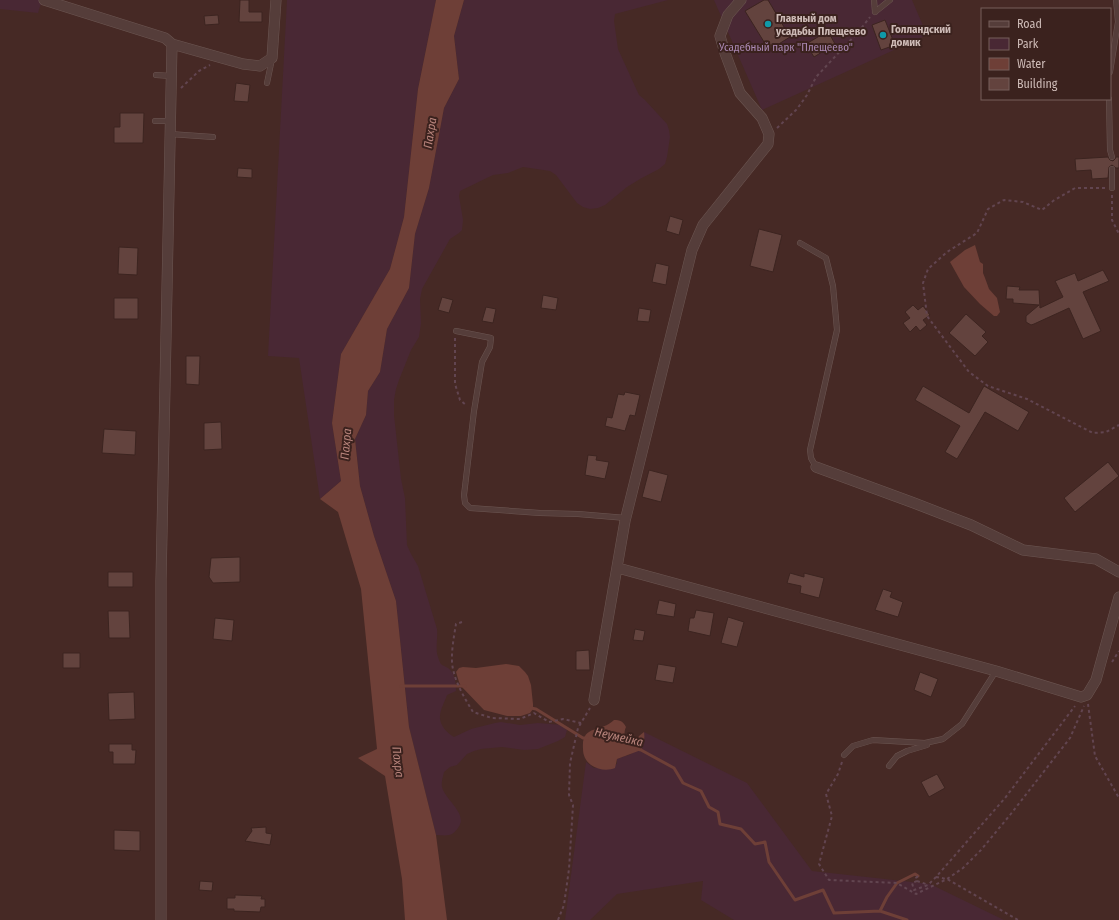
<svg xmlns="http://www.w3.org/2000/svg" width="1119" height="920" font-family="'Fira Sans Condensed',sans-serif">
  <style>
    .green { fill: #492834 }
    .water { fill: #6e3f37 }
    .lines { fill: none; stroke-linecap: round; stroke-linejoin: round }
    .stream { stroke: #6e3f37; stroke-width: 3 }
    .building { fill: #63433e; stroke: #3c2420 }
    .service-casing { stroke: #6c5652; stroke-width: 6 }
    .minor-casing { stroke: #6c5652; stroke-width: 11 }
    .path { stroke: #624550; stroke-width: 2; stroke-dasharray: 3 3; stroke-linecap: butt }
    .service { stroke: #553d3a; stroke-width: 5 }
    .minor { stroke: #553d3a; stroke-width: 10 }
    .culture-dot { fill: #0f9aa8; stroke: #3b221e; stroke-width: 1.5 }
    .labels { text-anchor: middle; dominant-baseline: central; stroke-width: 4; stroke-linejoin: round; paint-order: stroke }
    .poi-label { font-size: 11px; font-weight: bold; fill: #cebbb7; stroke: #3b221e; text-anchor: start }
    .park-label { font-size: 11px; fill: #ab89b4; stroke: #3b221e }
    .water-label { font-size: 12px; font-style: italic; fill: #b8847c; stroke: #3b221e }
  </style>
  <rect width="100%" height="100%" fill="#462925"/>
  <path class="green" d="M0 0H42L38 13 0 9Z
    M287 0H436L418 89 404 217 390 269 341 354 332 423 341 481 320 499 299 358 268 356Z
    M464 0H668L615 14 614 21 618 49 639 95 644 99 667 124 669 130 670 137 667 157 665 164 659 169 640 179 627 187 605 205 598 208 590 209 583 207 577 203 556 175 550 171 523 167 508 173 493 175 460 191 459 196 463 220 462 230 459 233 450 239 422 289 420 299 421 323 419 337 411 350 399 380 396 389 394 400V415L401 479 405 498 407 545 411 554 418 566 437 629C438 638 435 649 438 657 441 666 441 664 448 668 455 673 456 683 456 691L447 695C445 701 440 710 440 716 439 725 447 733 454 737L471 729 495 723 501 722 520 725 538 723 563 725 567 730 565 737 558 741 538 749 524 750 502 747 481 749 474 751 467 754 457 765 450 767 444 772C443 777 441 782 442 787 445 800 469 814 458 828 456 831 452 835 449 835 445 836 440 835 436 835L409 727 396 601 374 536 360 486 355 439 366 415 368 391 380 372 387 329 409 288 415 234 429 188 444 108 459 79 454 36Z
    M714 0H912L927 35 762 110Z
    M644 732 747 783 812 871 930 884 1004 920H734L701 900 703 881 617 894 590 920H565L586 762 594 768 617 764V759L625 756 629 755 643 746Z"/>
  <path class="water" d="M436 0H464L454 36 459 79 444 108 429 188 415 234 409 288 387 329 380 372 368 391 366 415 355 439 360 486 374 536 396 601 409 727 436 835 447 920H405L402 879 385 776 358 758 377 749 361 589 338 512 320 499 341 481 332 423 341 354 390 269 404 217 418 89Z
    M975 245 980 262 983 264V273L985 278 989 289 997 298 1000 312 997 316H994L980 304 964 287 950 262 965 250Z
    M506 664 519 666 525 672 528 676 531 685 533 704V709L530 713 521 716H507L484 710 461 686 459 682 456 672 459 668 463 667 476 668Z
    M614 720C620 720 623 721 626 727 622 736 627 743 637 740L639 736 644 732C645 738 644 744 641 750L617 759 615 768C608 771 598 770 591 765 586 761 583 756 583 749 581 724 601 733 614 720Z"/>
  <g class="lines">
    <path class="stream" d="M401 686H465
      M531 708 536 709 583 738H587
      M637 749 641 750 674 768 683 783 701 791 709 807 718 812 720 824 741 829 755 844 765 842 769 862 795 900 823 890 834 913 880 911 907 920
      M880 911 887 897 897 883 915 874 918 876"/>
  </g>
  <path class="building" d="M240 0H249V12H262V22H239Z
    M764 0H768L790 37 769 50 745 11Z
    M218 15 219 24 205 25 204 16Z
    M885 20 895 45 881 50 872 25Z
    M828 31 835 44 814 57 806 44Z
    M236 83 250 85 248 102 234 101Z
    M120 113H144L143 143H114V127H120Z
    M1108 157 1110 160 1113 161 1115 159 1116 157H1119V168H1116L1112 165 1109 167 1108 178 1092 179 1091 170 1076 171 1075 159Z
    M238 168 252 169V178L237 177Z
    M670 216 683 220 679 235 666 231Z
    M759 229 782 235 773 272 750 266Z
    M119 247 138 248 137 275 118 274Z
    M656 263 669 266 666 285 652 282Z
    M1103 270 1109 281 1083 292 1101 331 1083 339 1069 308 1034 324 1031 325 1026 322V316L1039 305 1013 303V299H1006L1007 286 1020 287 1019 290H1039L1040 308 1063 297 1055 281 1075 273 1078 281Z
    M543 295 558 298 556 310 541 308Z
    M442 297 453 300 449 313 438 310Z
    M114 298H138V319H114Z
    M913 305 918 310 923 306 930 315 923 320 927 325 920 331 916 326 910 332 903 323 910 318 905 312Z
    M486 307 496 309 493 323 482 321Z
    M639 308 651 310 649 322 637 321Z
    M966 314 986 332 982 336 988 342 975 356 949 333Z
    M186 356H200L199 385 186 384Z
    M923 386 969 413 984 386 1029 412 1018 431 985 412 957 459 945 452 960 426 915 400Z
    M625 392 640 395 635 416 630 415 625 431 605 426 607 417 612 418 618 394 624 395Z
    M221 422 222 449 204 450V423Z
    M104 429 136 431 135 455 102 453Z
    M588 455 597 456 596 460 609 462 605 479 585 475Z
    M1108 462 1119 476 1075 512 1064 498Z
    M649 470 668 475 661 502 642 497Z
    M240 557V582L213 583 209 577 211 558Z
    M108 572H133V587H108Z
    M790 573 804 577V573L824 578 819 598 800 593 801 586 787 583Z
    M883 589 892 592 890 597 903 602 898 617 875 610Z
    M659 600 676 604 674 617 656 614Z
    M696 610 714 613 710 636 688 631 690 618H694Z
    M108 611H129L130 638H109Z
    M728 617 744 622 737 647 721 643Z
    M215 618 234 620 232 641 213 639Z
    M635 629 645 631 643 641 633 640Z
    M589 650 590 670H576V651Z
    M63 653H80V668H63Z
    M658 664 676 667 673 683 655 680Z
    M920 672 938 679 931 697 914 690Z
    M134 692 135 719 109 720 108 693Z
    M109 744H132V750H136L135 764H113V752H109Z
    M937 774 945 788 929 797 921 782Z
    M266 827V833L272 834 270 845 245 841 252 831 251 828Z
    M114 830 140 831V851L114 850Z
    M200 881 213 882 212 891 199 890Z
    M235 895 262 896 261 899H265V907H261L260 912 234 911V909H227V898H235Z"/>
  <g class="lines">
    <g class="service-casing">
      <path id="service" d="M874 0 875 12
        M875 12 890 0
        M1110 72 1118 22 1116 0
        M156 75 171 76
        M267 83 272 59
        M1109 99 1110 150 1112 157
        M155 121H171
        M170 134 213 137
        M1112 169V188
        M800 243 826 258 833 286 837 330 810 450 811 458 816 467
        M456 331 491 338 490 347 482 362 474 411 464 495 465 503 470 508 540 513 578 514 626 518
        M844 755 853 746 873 740 925 743 943 739 962 724 996 671
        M889 766 897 756 907 751 927 745"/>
    </g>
    <g class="minor-casing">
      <path id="minor" d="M44 0 165 38 172 44 243 64 260 66 272 58 276 0
        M816 467 914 503 971 525 1023 550 1096 559 1119 572
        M618 568 996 671 1081 697 1087 695 1096 680 1119 597
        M594 700 625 521 692 250 703 225 768 144 769 134 762 118 740 93 725 53 720 36 728 15 741 0
        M161 920V581L172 44"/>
    </g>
    <path class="path" d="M181 88 199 71 210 65
      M777 128 797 109 807 95 816 77 860 30 870 17
      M1105 188H1075L1053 201 1042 210 1023 202 1004 200 988 209 977 233 947 252 928 269 923 283 927 316 969 372 988 386 1027 399 1093 433 1106 432 1119 425
      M1112 195V220L1119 234
      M455 338V384L460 400 467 406
      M462 622 456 624C454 636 450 657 453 669 456 684 465 699 473 712L492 718 520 719 534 713 549 722 563 719 581 723
      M1112 662 1119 651
      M1088 704 1095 756 1119 798
      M842 762 838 774 826 794 832 816 819 864 829 880 897 883 916 894 947 879 963 868 981 850 1010 815 1070 738 1084 706
      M918 876 916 878 917 881 912 883 914 890 928 885 936 877 1005 798 1075 706
      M936 877 947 879 1018 920
      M917 881 926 884
      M558 920 564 905 569 869 573 805 569 795 570 763 578 728 590 708"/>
    <use href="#service" class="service"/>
    <use href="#minor" class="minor"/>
  </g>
  <g class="culture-dot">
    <circle cx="768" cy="24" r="4"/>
    <circle cx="883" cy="35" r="4"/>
  </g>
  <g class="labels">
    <g class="poi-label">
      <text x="776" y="18">Главный дом<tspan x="776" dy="13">усадьбы Плещеево</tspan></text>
      <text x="891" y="29">Голландский<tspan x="891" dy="13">домик</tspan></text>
    </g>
    <g class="park-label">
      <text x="786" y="47">Усадебный парк "Плещеево"</text>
    </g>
    <g class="water-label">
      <text transform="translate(430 133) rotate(-81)">Пахра</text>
      <text transform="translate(346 444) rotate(-85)">Пахра</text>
      <text transform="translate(619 737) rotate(13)">Неумейка</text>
      <text transform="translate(398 762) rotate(83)">Пахра</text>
    </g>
  </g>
  <rect x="981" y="8" width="130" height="92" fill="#3b221e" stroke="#765f5b"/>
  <rect x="989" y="21" width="20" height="6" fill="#553d3a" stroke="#765f5b"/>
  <text x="1017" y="28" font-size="12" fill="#cebbb7">Road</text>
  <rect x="989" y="38" width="20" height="12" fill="#492834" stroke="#765f5b"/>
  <text x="1017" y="48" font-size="12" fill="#cebbb7">Park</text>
  <rect x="989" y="58" width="20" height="12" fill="#6e3f37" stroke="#765f5b"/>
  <text x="1017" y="68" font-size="12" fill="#cebbb7">Water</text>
  <rect x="989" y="78" width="20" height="12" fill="#63433e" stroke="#765f5b"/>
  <text x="1017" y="88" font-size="12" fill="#cebbb7">Building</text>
</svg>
